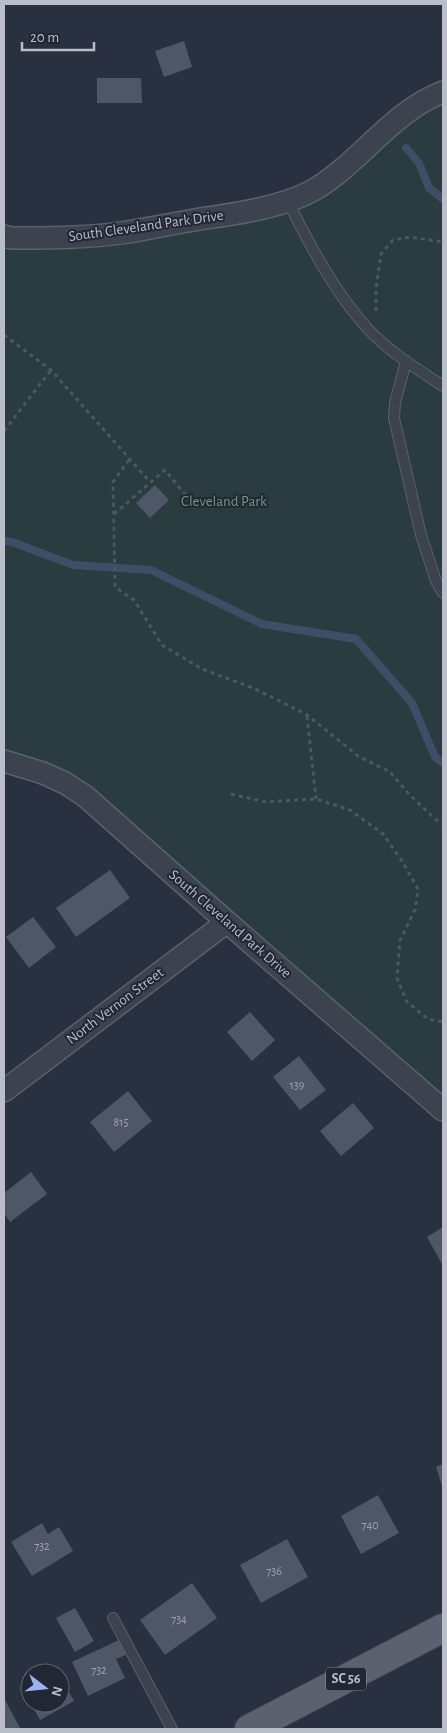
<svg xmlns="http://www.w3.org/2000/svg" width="447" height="1733" font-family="'Alegreya Sans',sans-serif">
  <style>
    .green { fill: #2a3c40 }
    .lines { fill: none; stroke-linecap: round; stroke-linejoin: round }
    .stream { stroke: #404d66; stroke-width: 8 }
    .building { fill: #4f5767 }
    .service-casing { stroke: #5a606c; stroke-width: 12 }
    .minor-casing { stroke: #5a606c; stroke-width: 24 }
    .primary-casing { stroke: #464b58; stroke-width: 30 }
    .path { stroke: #49595d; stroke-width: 3; stroke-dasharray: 4 4; stroke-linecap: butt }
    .service { stroke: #3c434f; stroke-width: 10 }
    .minor { stroke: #3c434f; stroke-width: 21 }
    .primary { stroke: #5b616f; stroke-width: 28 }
    .labels { text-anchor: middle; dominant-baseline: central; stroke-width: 4; stroke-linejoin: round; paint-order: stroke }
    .number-label { font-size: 12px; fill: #9ea4b0 }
    .shield { fill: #212734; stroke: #8b919c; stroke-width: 1 }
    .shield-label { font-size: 14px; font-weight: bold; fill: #b9bec9 }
    .street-label { font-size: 15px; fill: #b9bec9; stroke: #212734 }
    .park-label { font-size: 15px; fill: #72987e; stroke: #212734 }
  </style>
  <rect width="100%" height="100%" fill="#29303f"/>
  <path class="green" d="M443 97V1113L85 796 4 763V236L11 238 315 189Z"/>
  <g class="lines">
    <path class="stream" d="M406 148 419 163 429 188 443 199
      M4 541 12 542 73 565 151 570 262 624 356 639 412 703 435 757 443 763"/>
  </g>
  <path class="building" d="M184 41 192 67 164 77 155 51Z
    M97 78H141L142 103H97Z
    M155 485 169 500 150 518 136 503Z
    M110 870 130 898 76 937 56 908Z
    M33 917 56 947 29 968 6 937Z
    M250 1012 275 1040 252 1061 227 1032Z
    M299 1056 326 1090 300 1110 273 1077Z
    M128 1091 152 1121 114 1152 90 1122Z
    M353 1103 374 1128 341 1156 320 1131Z
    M31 1172 47 1194 10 1222 4 1213V1193Z
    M443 1227V1266L427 1237Z
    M443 1464V1490L436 1467Z
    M378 1495 399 1533 361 1554 341 1516Z
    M42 1523 48 1534 59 1527 73 1551 32 1576 11 1542Z
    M287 1539 308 1577 261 1603 240 1565Z
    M192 1583 217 1618 165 1655 140 1620Z
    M75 1608 94 1641 75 1652 56 1618Z
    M121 1639 128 1654 116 1659 125 1678 88 1696 72 1662Z
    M60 1676 74 1701 40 1720 31 1703H60Z
    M30 1686V1702L23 1690Z
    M4 1698 20 1728 17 1729H4Z"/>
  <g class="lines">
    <g class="service-casing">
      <path id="service" d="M287 200C310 245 333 290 367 328 388 351 417 369 443 386
        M406 361 395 403 394 418 421 535 436 581 443 593
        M113 1618 172 1729"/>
    </g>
    <g class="minor-casing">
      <path id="minor" d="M4 236 11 238C50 238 89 238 128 232 152 228 176 223 200 219 235 214 286 207 317 188 362 160 393 111 443 92
        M4 761 43 773 65 783 85 796 227 922 443 1110
        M4 1091 227 922"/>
    </g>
    <g class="primary-casing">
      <path id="primary" d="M249 1729 443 1628"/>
    </g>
    <path class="path" d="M376 311V288L381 254 393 240 410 237 443 242
      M4 335 51 370 150 482
      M4 431 51 370
      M129 460 113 482 115 587 134 600 162 645 202 669 253 688 306 714 358 756 390 772 408 793 435 819 443 824
      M114 514 165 470 197 509
      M307 716 316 799
      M231 794 266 802 316 799 350 810 383 834 402 861 418 889 415 910 400 940 397 978 407 1002 428 1019 443 1022"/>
    <use href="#service" class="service"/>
    <use href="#minor" class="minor"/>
    <use href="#primary" class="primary"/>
  </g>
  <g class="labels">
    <g class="number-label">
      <text x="297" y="1085">139</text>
      <text x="121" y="1122">815</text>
      <text x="370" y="1525">740</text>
      <text x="42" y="1546">732</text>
      <text x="274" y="1571">736</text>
      <text x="179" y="1619">734</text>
      <text x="99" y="1670">732</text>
    </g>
    <rect class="shield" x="326" y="1667.5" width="40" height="23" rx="4"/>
    <g class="shield-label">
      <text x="346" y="1679">SC 56</text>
    </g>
    <g class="street-label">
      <text transform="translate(146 226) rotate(-8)">South Cleveland Park Drive</text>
      <text transform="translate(230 924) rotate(41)">South Cleveland Park Drive</text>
      <text transform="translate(115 1006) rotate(-37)">North Vernon Street</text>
    </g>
    <g class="park-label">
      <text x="224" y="501">Cleveland Park</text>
    </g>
  </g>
  <rect width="447" height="1733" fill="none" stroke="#b9bec9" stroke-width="10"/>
  <g transform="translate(45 1688) rotate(106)"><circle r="24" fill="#212734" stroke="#5e6370"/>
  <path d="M0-4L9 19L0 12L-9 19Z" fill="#99b3ee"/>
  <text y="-8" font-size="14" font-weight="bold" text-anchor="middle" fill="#b9bec9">N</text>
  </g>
  <path d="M22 42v8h72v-8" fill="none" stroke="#b9bec9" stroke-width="2.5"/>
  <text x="30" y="42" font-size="15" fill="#b9bec9" stroke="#212734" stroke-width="4" paint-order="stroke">20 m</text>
</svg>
